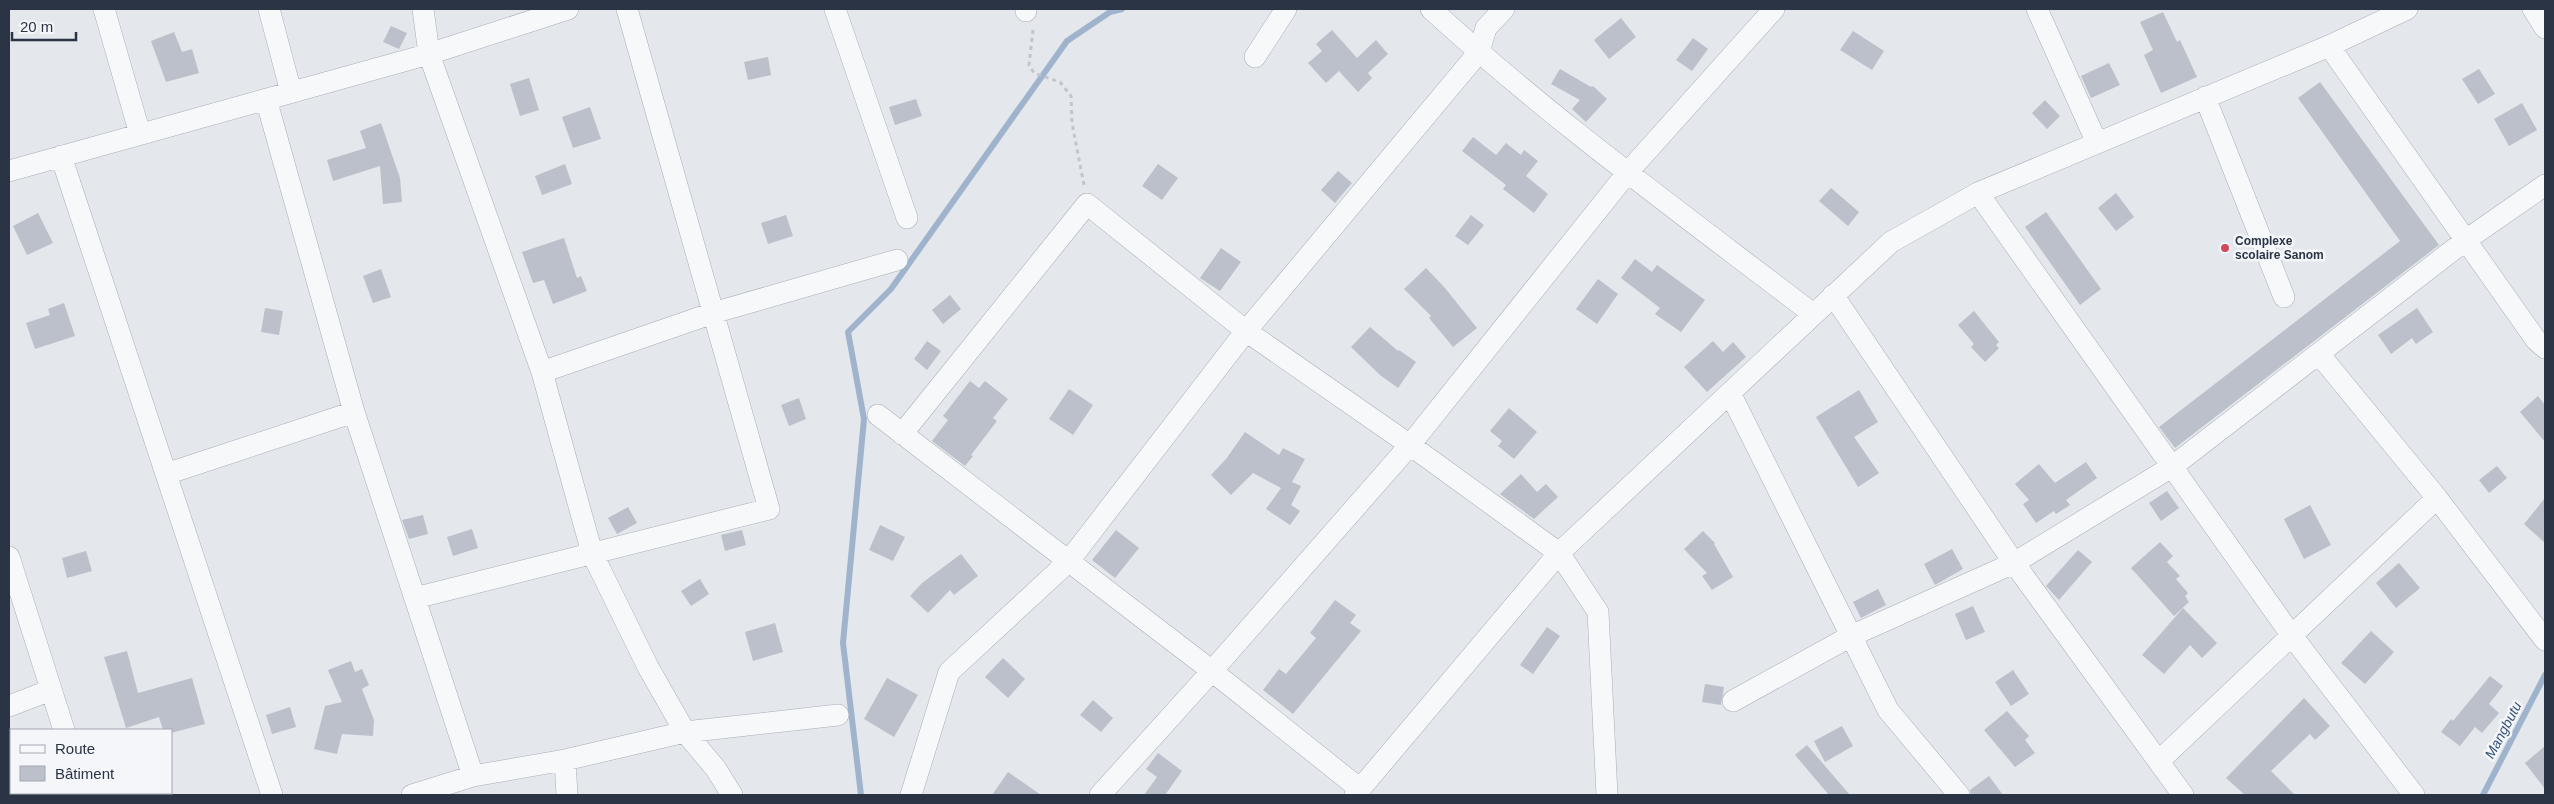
<svg xmlns="http://www.w3.org/2000/svg" width="2554" height="804" font-family="Helvetica,sans-serif">
  <style>
    .lines { fill: none; stroke-linecap: round; stroke-linejoin: round }
    .stream { stroke: #9fb4cc; stroke-width: 6 }
    .building { fill: #bbc0ca }
    .minor-casing { stroke: #a9aeb7; stroke-width: 22 }
    .path { stroke: #c2c5cb; stroke-width: 3; stroke-dasharray: 4 4; stroke-linecap: butt }
    .minor { stroke: #f7f8fa; stroke-width: 21 }
    .poi-dot { fill: #d1495b; stroke: #f4f6f9; stroke-width: 2 }
    .labels { text-anchor: middle; dominant-baseline: central; stroke-width: 5; stroke-linejoin: round; paint-order: stroke }
    .poi-label { font-size: 12px; font-weight: bold; fill: #2b3445; stroke: #f4f6f9; text-anchor: start }
    .water-label { font-size: 14px; font-style: italic; fill: #34527a; stroke: #f4f6f9 }
  </style>
  <rect width="100%" height="100%" fill="#e4e7ec"/>
  <g class="lines">
    <path class="stream" d="M861 795 843 643 864 419 848 332 891 289 1067 41 1110 12 1122 9
      M2483 795 2545 675"/>
  </g>
  <path class="building" d="M2163 12 2177 42 2180 40 2197 77 2161 93 2144 55 2153 50 2140 22Z
    M1621 18 1636 37 1609 59 1594 40Z
    M391 26 407 33 399 49 383 42Z
    M1332 30 1357 58 1376 40 1388 54 1368 73 1372 78 1358 92 1339 71 1326 83 1308 63 1322 51 1316 44Z
    M1853 31 1884 51 1872 70 1840 50Z
    M174 32 182 52 192 49 199 73 166 82 151 41Z
    M1693 38 1708 49 1692 71 1676 60Z
    M768 57 771 75 748 80 744 62Z
    M2109 63 2120 85 2091 98 2081 76Z
    M1560 69 1591 87 1593 86 1607 99 1586 122 1572 109 1580 100 1551 84Z
    M2479 69 2495 94 2478 104 2462 79Z
    M529 78 539 110 520 116 510 84Z
    M2320 82 2439 245 2175 448 2159 427 2400 241 2298 98Z
    M916 99 922 116 895 125 889 107Z
    M2045 100 2060 116 2047 129 2032 113Z
    M2522 103 2537 130 2509 146 2494 119Z
    M590 107 601 139 573 148 562 117Z
    M381 123 400 178 402 202 383 204 380 166 333 181 327 160 366 148 360 131Z
    M1473 137 1496 155 1506 143 1521 155 1524 150 1538 161 1526 176 1548 194 1534 213 1503 189 1506 185 1462 151Z
    M565 164 572 184 542 195 535 176Z
    M1158 164 1178 178 1162 200 1142 186Z
    M1338 171 1352 183 1335 203 1321 190Z
    M1831 188 1859 212 1848 226 1819 201Z
    M2116 193 2134 217 2116 231 2098 208Z
    M2046 212 2101 289 2080 305 2025 227Z
    M38 213 53 243 27 255 13 226Z
    M786 215 793 236 768 244 761 223Z
    M1471 215 1484 225 1468 245 1455 236Z
    M564 238 577 278 581 276 587 291 553 304 544 280 533 283 522 252Z
    M1221 248 1241 262 1220 291 1200 278Z
    M1635 259 1652 272 1657 265 1705 300 1681 332 1655 314 1660 308 1621 278Z
    M1426 268 1445 288 1477 328 1453 347 1429 318 1431 316 1404 289Z
    M381 269 391 297 373 303 363 276Z
    M1598 279 1618 294 1597 324 1576 309Z
    M950 295 961 309 943 324 932 310Z
    M64 303 75 336 35 349 26 323 50 315 48 309Z
    M265 308 283 311 279 335 261 332Z
    M2417 308 2433 332 2416 344 2412 338 2391 354 2378 335Z
    M1974 311 1999 342 1996 345 1999 348 1985 362 1971 347 1974 344 1958 325Z
    M1370 327 1398 351 1399 350 1416 362 1398 388 1380 375 1351 347Z
    M927 341 941 351 927 370 914 359Z
    M1713 341 1723 352 1733 342 1746 357 1707 392 1684 367Z
    M970 381 979 388 985 381 1008 399 993 418 997 421 971 455 973 456 965 466 932 441 948 420 943 416Z
    M1069 389 1093 405 1073 435 1049 419Z
    M1859 390 1878 422 1854 437 1879 473 1858 487 1816 417Z
    M2538 396 2545 405V442L2520 412Z
    M799 398 806 419 789 426 781 405Z
    M1509 408 1537 432 1514 459 1498 446 1502 441 1490 431Z
    M1245 432 1279 455 1283 448 1305 459 1292 482 1301 486 1291 505 1300 511 1290 525 1266 509 1281 488 1253 473 1231 495 1211 475 1226 459Z
    M2086 462 2097 478 2066 500 2070 505 2056 514 2054 511 2036 523 2023 504 2029 500 2015 484 2039 464 2055 483Z
    M2497 466 2507 478 2489 493 2479 480Z
    M1521 474 1537 492 1546 484 1558 497 1534 519 1500 494Z
    M2167 491 2179 508 2161 521 2149 503Z
    M2545 498V543L2524 524Z
    M2310 505 2331 545 2304 559 2284 519Z
    M628 507 637 523 617 534 608 518Z
    M423 515 428 534 409 539 402 520Z
    M880 525 905 537 893 561 869 550Z
    M472 529 478 548 453 556 447 537Z
    M742 530 746 545 725 551 721 535Z
    M1116 530 1139 548 1115 578 1092 560Z
    M1703 531 1715 543 1714 544 1733 577 1712 590 1702 576 1707 573 1684 549Z
    M2160 542 2173 556 2167 562 2180 576 2176 579 2188 593 2185 596 2189 602 2174 616 2131 568Z
    M1952 549 1963 569 1935 585 1924 564Z
    M2078 550 2092 562 2059 600 2046 586Z
    M86 551 92 571 67 578 62 558Z
    M961 554 978 576 954 595 950 590 928 613 910 596 922 583Z
    M2399 563 2420 588 2396 608 2376 583Z
    M700 579 709 594 691 606 681 591Z
    M1878 589 1886 605 1861 618 1853 602Z
    M1335 600 1356 615 1350 623 1361 631 1293 714 1263 690 1279 669 1286 674 1316 638 1310 633Z
    M1973 606 1985 632 1966 640 1955 614Z
    M2183 608 2217 643 2202 658 2190 645 2164 674 2142 655Z
    M775 623 783 652 753 661 745 632Z
    M1547 627 1560 636 1533 674 1520 665Z
    M2371 631 2394 652 2365 684 2341 663Z
    M127 651 138 693 192 678 205 724 171 733V730H163L159 717 126 728 104 657Z
    M1003 658 1025 679 1008 698 985 677Z
    M351 661 355 672 362 669 369 685 362 689 374 720 373 736 342 734 337 754 314 749 325 706 342 702 328 670Z
    M2013 670 2029 694 2011 706 1995 682Z
    M2490 676 2503 686 2489 704 2499 713 2482 733 2475 727 2460 746 2441 732 2451 719 2453 721Z
    M887 678 918 695 894 737 864 719Z
    M1705 684 1724 687 1721 705 1702 702Z
    M2304 698 2330 726 2315 740 2310 734 2271 771 2295 795H2245L2226 778Z
    M1093 700 1113 718 1101 732 1080 715Z
    M290 707 296 727 272 734 266 715Z
    M2007 711 2029 736 2025 740 2035 753 2015 767 1984 730Z
    M1842 726 1853 746 1825 762 1814 741Z
    M1807 745 1850 795H1829L1795 755Z
    M2545 746V789L2525 763Z
    M1158 753 1182 771 1165 795H1144L1157 777 1146 769Z
    M1008 772 1041 795H992Z
    M1989 776 2003 795H1971L1970 790Z"/>
  <g class="lines">
    <g class="minor-casing">
      <path id="minor" d="M104 9 140 134
        M269 9 291 92
        M423 9 429 54 542 372 592 553 648 667 685 732 716 769 732 795
        M835 9 907 218
        M1026 9V11
        M1431 9C1551 119 1684 215 1813 314
        M2037 9 2097 143
        M2533 9 2545 28
        M2329 46 2536 340 2545 348
        M1255 57 1286 9
        M2205 97 2284 297
        M266 99 354 412 473 776
        M61 156 272 795
        M9 171 429 54 568 9
        M1978 193 2292 636 2414 795
        M1833 295 2014 563 2183 795
        M2319 354 2437 498 2545 640
        M542 372 713 313 897 260
        M1731 395 1888 710 1959 795
        M878 415 1212 671 1360 789
        M902 434 1087 204 1246 331 1410 445 1559 553 1598 612 1607 795
        M166 474 354 412
        M9 557 64 730
        M415 598 769 509 627 9
        M1733 701 1851 636 2014 563 2173 466 2466 240 2545 185
        M9 706 51 690
        M565 760 567 795
        M2159 761 2437 498
        M85 793 86 795
        M412 795 473 776 565 760 685 732 838 715
        M911 795 949 672 1068 562 1246 331 1479 52 1486 28 1504 9
        M1100 795 1212 671 1410 445 1628 172 1774 9
        M1355 795 1559 553 1891 242 1978 193 2329 46 2407 9"/>
    </g>
    <path class="path" d="M1033 30 1029 65 1034 73 1060 82 1071 96 1072 123 1084 185"/>
    <use href="#minor" class="minor"/>
  </g>
  <circle class="poi-dot" cx="2225" cy="248" r="5"/>
  <g class="labels">
    <g class="poi-label">
      <text x="2235" y="241">Complexe<tspan x="2235" dy="14">scolaire Sanom</tspan></text>
    </g>
    <g class="water-label">
      <text transform="translate(2503 730) rotate(-62)">Mangbutu</text>
    </g>
  </g>
  <rect width="2554" height="804" fill="none" stroke="#2b3445" stroke-width="20"/>
  <rect x="10" y="729" width="162" height="65" fill="#f4f6f9" stroke="#a4a8b1"/>
  <rect x="20" y="745" width="25" height="8" fill="#f7f8fa" stroke="#a4a8b1"/>
  <text x="55" y="754" font-size="15" fill="#2b3445">Route</text>
  <rect x="20" y="766" width="25" height="15" fill="#bbc0ca" stroke="#a4a8b1"/>
  <text x="55" y="779" font-size="15" fill="#2b3445">Bâtiment</text>
  <path d="M12 32v8h64v-8" fill="none" stroke="#2b3445" stroke-width="2.5"/>
  <text x="20" y="32" font-size="15" fill="#2b3445" stroke="#f4f6f9" stroke-width="4" paint-order="stroke">20 m</text>
</svg>
